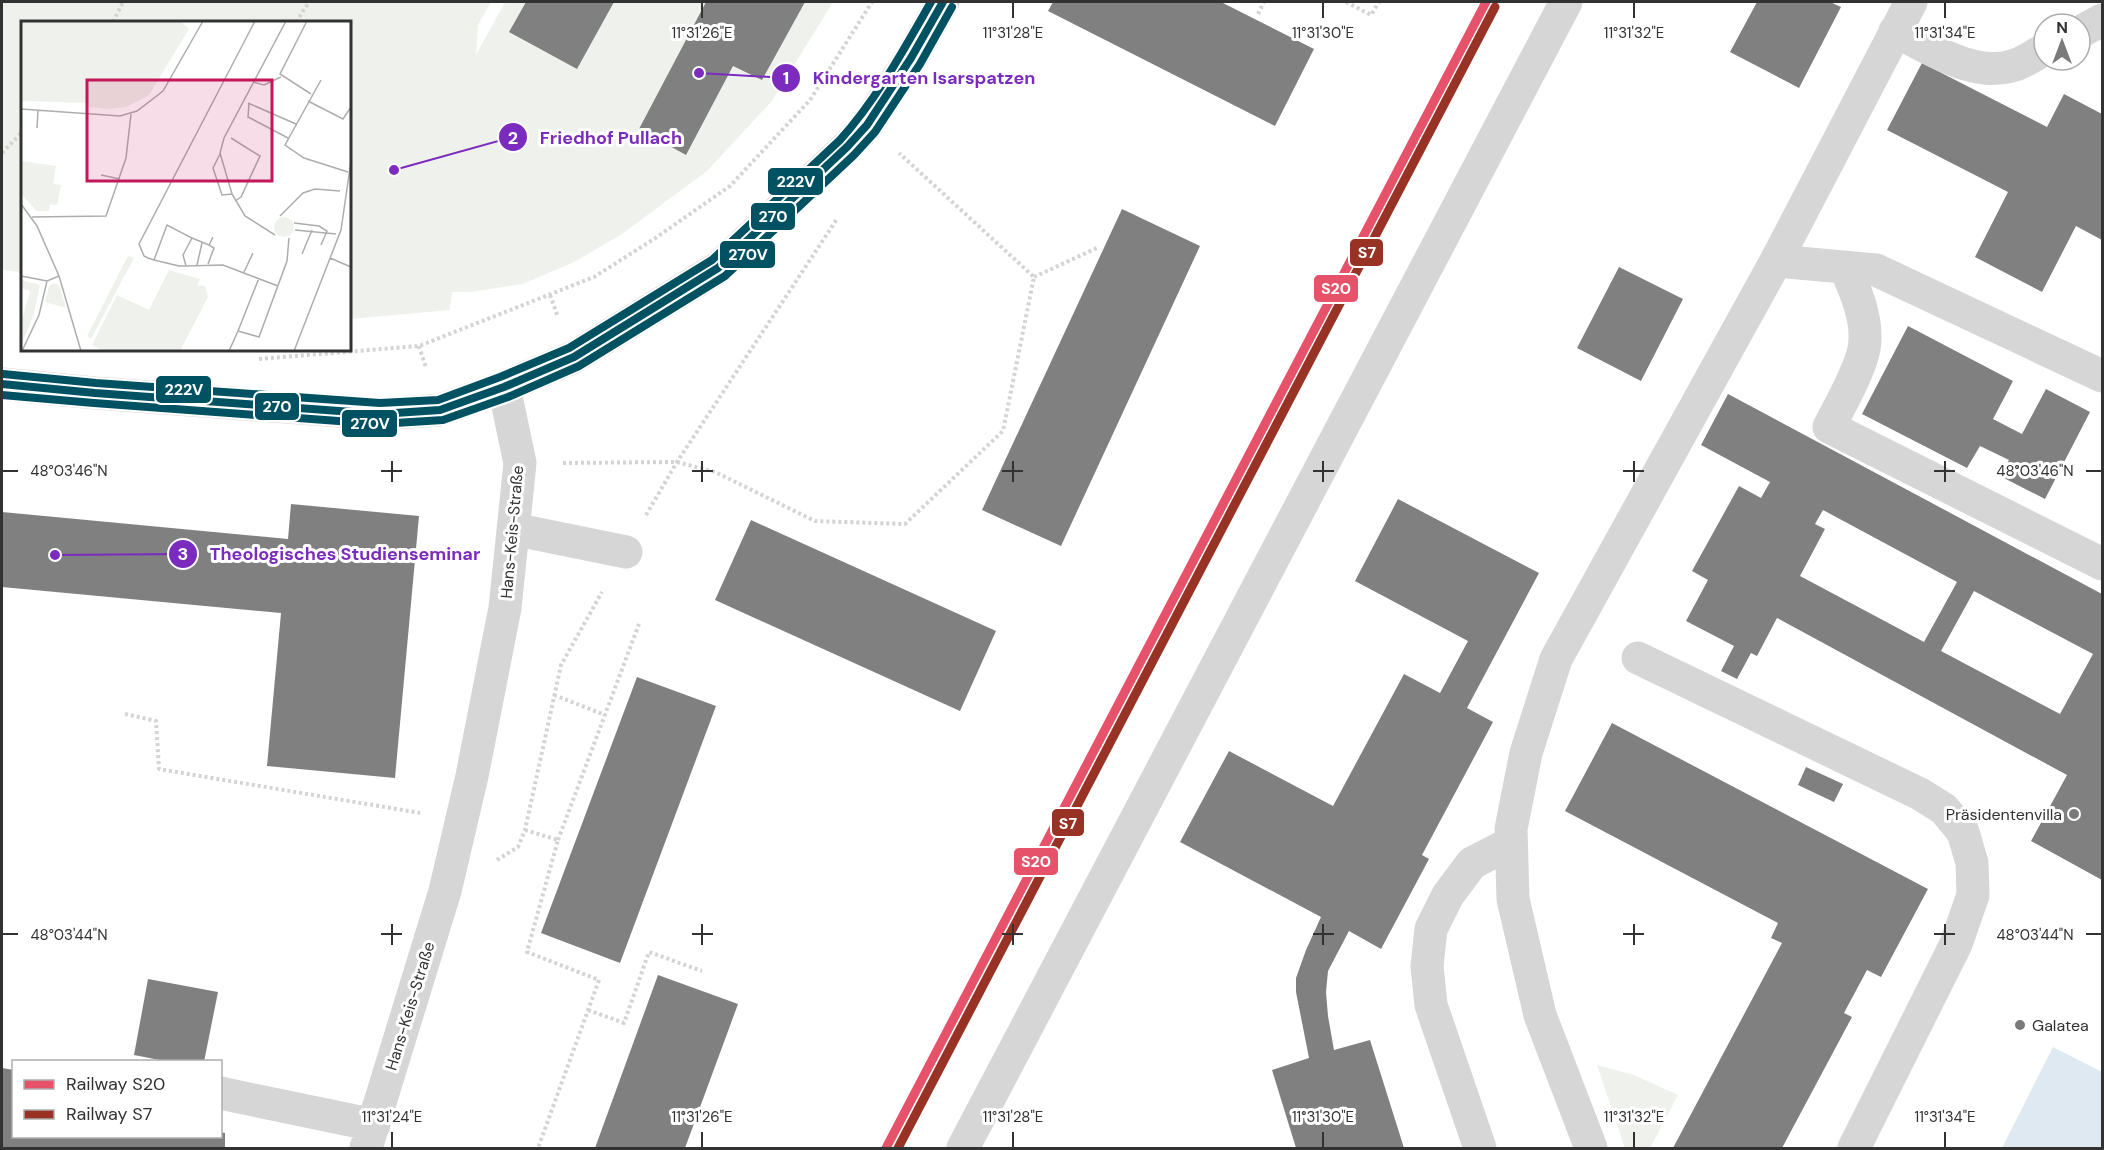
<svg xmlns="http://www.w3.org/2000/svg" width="2104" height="1150" font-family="'DM Sans',sans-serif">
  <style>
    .green { fill: #eff2ec }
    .water { fill: #dee9f1 }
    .building { fill: #808080; fill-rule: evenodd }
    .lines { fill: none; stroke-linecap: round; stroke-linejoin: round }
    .path { stroke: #d4d4d4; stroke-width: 4; stroke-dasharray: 3 3; stroke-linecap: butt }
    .minor { stroke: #d6d6d6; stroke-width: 33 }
    .bus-1-casing { stroke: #fff; stroke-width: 12 }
    .bus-2-casing { stroke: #fff; stroke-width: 12 }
    .bus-3-casing { stroke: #fff; stroke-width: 12 }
    .bus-1 { stroke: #005262; stroke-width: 8 }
    .bus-2 { stroke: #005262; stroke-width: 8 }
    .bus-3 { stroke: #005262; stroke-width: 8 }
    .rail-1-casing { stroke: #fff; stroke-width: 14 }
    .rail-2-casing { stroke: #fff; stroke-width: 14 }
    .rail-1 { stroke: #e7526b; stroke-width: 9 }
    .rail-2 { stroke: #983224; stroke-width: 9 }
    .ticks { fill: none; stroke: #323232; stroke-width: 2 }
    .poi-dot { fill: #7a7a7a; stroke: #fff; stroke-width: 2 }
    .labels { text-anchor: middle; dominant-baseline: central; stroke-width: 6; stroke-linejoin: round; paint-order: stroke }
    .street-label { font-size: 16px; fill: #323232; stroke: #fff }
    .poi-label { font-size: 16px; fill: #323232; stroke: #fff; text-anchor: end }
    .inset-road { fill: none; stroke: #adadad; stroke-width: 1.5 }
    .view { fill: #c2185b; fill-opacity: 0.15; stroke: #c2185b; stroke-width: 3 }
    .inset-edge { fill: none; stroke: #323232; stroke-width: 3 }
    .ticks-label { font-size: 15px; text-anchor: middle; fill: #323232; stroke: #fff; stroke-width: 6; stroke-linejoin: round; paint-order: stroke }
    .leader { fill: none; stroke: #7b2cbf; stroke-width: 2 }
    .callout-dot { fill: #7b2cbf; stroke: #fff; stroke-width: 2 }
    .mark-label { font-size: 18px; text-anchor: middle; font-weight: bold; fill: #fff }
    .callout-label { font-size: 18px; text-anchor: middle; font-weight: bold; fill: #7b2cbf; stroke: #fff; stroke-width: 6; stroke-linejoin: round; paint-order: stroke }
    .line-badge { stroke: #fff; stroke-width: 2 }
    .badge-label { font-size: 16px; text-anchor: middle; font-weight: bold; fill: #fff }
  </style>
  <rect width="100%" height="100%" fill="#fff"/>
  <path class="green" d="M2 2H491L478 25 476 55 505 2H833L772 101 707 171 622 234 574 262 523 284 470 292H452L450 310 350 319V22H22V272L2 270Z
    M1597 1065 1634 1075 1678 1095 1650 1148H1625Z"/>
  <path class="water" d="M2053 1047 2102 1072V1148H2002Z"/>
  <path class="building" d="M526 2H614L577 69 509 32Z
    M706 2H805L762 80 733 66 686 155 639 129Z
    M1053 2H1221L1314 49 1275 126 1048 11Z
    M1757 2H1830L1841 7 1799 88 1730 52Z
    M1922 63 2047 127 2064 94 2102 114V240L2076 226 2042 292 1975 257 2008 192 1887 130Z
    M1122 209 1200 246 1061 546 982 510Z
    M1619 267 1683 299 1641 381 1577 348Z
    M1908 326 2013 381 1993 419 2022 434 2046 389 2090 412 2045 499 2000 476 2009 460 1980 446 1967 468 1862 414Z
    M1728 394 2102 594V880L2031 841 2067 775 1777 618 1757 656 1751 653 1737 679 1721 671 1734 646 1686 621 1708 580 1692 571 1739 486 1761 498 1770 482 1701 445ZM1823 510 1957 582 1924 642 1800 576 1825 529 1815 524ZM1974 591 2093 654 2060 714 1941 651Z
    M1398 499 1539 573 1467 708 1493 722 1422 855 1429 859 1381 949 1349 931 1328 971 1326 992 1328 1016 1334 1050 1370 1040 1404 1148H1296L1272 1070 1309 1058 1296 992V978L1306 950 1321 917 1180 842 1229 751 1333 806 1404 674 1440 693 1468 641 1355 581Z
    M291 504 419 516 395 778 267 766 281 613 2 587V512L288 539Z
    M751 520 996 631 960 711 715 600Z
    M637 677 716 706 620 963 541 933Z
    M1612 723 1928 889 1881 977 1867 970 1844 1013 1852 1017 1782 1148H1673L1782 943 1771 938 1778 923 1565 811Z
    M1806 767 1843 784 1834 802 1798 785Z
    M658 975 738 1004 685 1148H595Z
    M148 979 218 992 204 1062H170L134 1055Z
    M2 1068 14 1070V1136H220V1132L225 1133V1148H2Z"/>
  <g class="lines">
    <path class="path" d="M1346 2 1371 15 1379 2
      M1258 14 1264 2
      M113 22 123 2
      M296 22 309 2
      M2 153 22 132
      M1034 277 1099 247
      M550 295 558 317
      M419 346 426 368
      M259 359 419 346 594 277 654 239 730 186 810 100 872 2
      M563 463 677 462 715 472 815 521 905 524 1003 431 1034 277 899 153
      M646 515 677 462 837 219
      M554 695 605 715
      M125 714 156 721 159 769 420 813
      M525 830 558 840 527 952 599 980 538 1148
      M558 840 639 624
      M497 860 518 847 525 830 561 665 602 592
      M588 1010 624 1023 649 952 702 971"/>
    <path class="minor" d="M1895 31C1930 48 1974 79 2015 65 2025 62 2034 55 2044 50
      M2080 32 2102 20
      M1776 261 1876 270 2102 376
      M1845 267C1856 292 1869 321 1864 349 1859 373 1840 405 1829 427L2102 564
      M2 384 95 393 380 414 440 410 504 387 574 357 718 268 847 147 867 125 911 58 943 2
      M513 529 626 552
      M1638 658 1920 794 1944 809 1963 832 1972 863 1973 895 1956 944 1854 1148
      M220 1093 374 1125
      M366 1148 445 891 472 776 505 608 520 463 504 387
      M963 1148 1566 2
      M1480 1148 1431 1005 1427 966 1431 929 1448 895 1472 863 1511 843
      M1591 1148 1540 1015 1513 899 1511 829 1526 753 1556 659 1776 261 1911 2"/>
    <g class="bus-1-casing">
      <path id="bus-1" d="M2 384 95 393 380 414 440 410 504 387 574 357 718 268 847 147 867 125 911 58 943 2"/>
    </g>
    <g class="bus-2-casing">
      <path id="bus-2" d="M2 395 94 403 379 424 443 420 508 397 579 366 725 276 854 155 875 132 920 64 952 7"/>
    </g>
    <g class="bus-3-casing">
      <path id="bus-3" d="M3 374 96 383 380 403 438 400 500 377 569 348 712 260 840 140C877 99 904 49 931 2"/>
    </g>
    <use href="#bus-1" class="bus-1"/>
    <use href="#bus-2" class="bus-2"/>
    <use href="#bus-3" class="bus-3"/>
    <g class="rail-1-casing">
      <path id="rail-1" d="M886 1148 1486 2"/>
    </g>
    <g class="rail-2-casing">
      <path id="rail-2" d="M898 1148 1495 7"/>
    </g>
    <use href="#rail-1" class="rail-1"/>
    <use href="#rail-2" class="rail-2"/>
  </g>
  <path class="ticks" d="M702 3V18M1013 3V18M1323 3V18M1634 3V18M1945 3V18M392 461V482M702 461V482M1013 461V482M1323 461V482M1634 461V482M1945 461V482M3 471H18M381 471H402M692 471H713M1002 471H1023M1313 471H1334M1623 471H1644M1934 471H1955M2086 471H2101M392 924V945M702 924V945M1013 924V945M1323 924V945M1634 924V945M1945 924V945M3 934H18M381 934H402M692 934H713M1002 934H1023M1313 934H1334M1623 934H1644M1934 934H1955M2086 934H2101M392 1132V1147M702 1132V1147M1013 1132V1147M1323 1132V1147M1634 1132V1147M1945 1132V1147"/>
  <g class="poi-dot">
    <circle cx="2074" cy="814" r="6"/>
    <circle cx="2020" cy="1025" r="6"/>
  </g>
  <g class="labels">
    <g class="street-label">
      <text transform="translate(512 532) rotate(-85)">Hans-Keis-Straße</text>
      <text transform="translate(410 1006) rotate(-73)">Hans-Keis-Straße</text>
    </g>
    <g class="poi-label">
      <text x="2062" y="814">Präsidentenvilla</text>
      <text x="2032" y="1025" text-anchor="start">Galatea</text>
    </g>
  </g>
  <g transform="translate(21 21)">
    <rect width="330" height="330" fill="#fff"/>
    <path d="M0 0H159L168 8 128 74 105 86 88 88 68 86 67 82 0 80ZM0 140 35 145 32 163 40 164 36 184 29 183 28 190H16L0 173ZM253 206a10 10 0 1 1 20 0a10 10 0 1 1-20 0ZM107 235 113 237 70 318 66 315ZM148 249 179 258 176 264 184 265 187 276 159 330H83L71 324 96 274 128 289ZM0 259 19 264 12 296 0 324V302L9 270 0 267ZM33 262 38 264 45 287 24 281 28 265Z" fill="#eff2ec"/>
    <path class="inset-road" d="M286 0 259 53 290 73M300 59 264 124 283 137 327 151M232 61 243 64 260 56M287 80 322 98 330 86M227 82 275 103M228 82 227 96 267 117M0 88 99 95 116 90 142 70 182 0M16 107 17 89M210 117 239 135 220 176 214 180M199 133 192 147 201 174 211 173M80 154 99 158M0 183 16 205 38 255 60 330M259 195 282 172 294 168 319 170M11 196 85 195 105 137 110 93M273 202 298 205 306 210 300 224M274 209 315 213M254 214 224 195 211 173 199 132 203 117 265 0M171 217 188 224 192 216M281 233 291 209M309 237 330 246M133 239 146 204 171 217 162 234 165 245H158L133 239 127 237 123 235 118 223 234 0M187 243 193 227 188 224M176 244 181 222M165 245 202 244 257 265M223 251 232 232M0 255 26 260 38 255M238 257 217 310 238 316 266 240 268 217M1 330 18 294 26 260M208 330 217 310M273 330 320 209 330 140"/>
    <path class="view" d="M66 59H251V160H66Z"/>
    <rect width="330" height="330" class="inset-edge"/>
  </g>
  <g class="ticks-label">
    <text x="702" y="38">11°31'26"E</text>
    <text x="1013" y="38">11°31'28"E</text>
    <text x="1323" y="38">11°31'30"E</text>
    <text x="1634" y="38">11°31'32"E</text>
    <text x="1945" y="38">11°31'34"E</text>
    <text x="69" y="476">48°03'46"N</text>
    <text x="2035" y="476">48°03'46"N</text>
    <text x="69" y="940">48°03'44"N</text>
    <text x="2035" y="940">48°03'44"N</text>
    <text x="392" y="1122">11°31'24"E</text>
    <text x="702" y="1122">11°31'26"E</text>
    <text x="1013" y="1122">11°31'28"E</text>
    <text x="1323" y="1122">11°31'30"E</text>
    <text x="1634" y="1122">11°31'32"E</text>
    <text x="1945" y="1122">11°31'34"E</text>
  </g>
  <path class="leader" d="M699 73L786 78M394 170L513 137M55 555L183 554"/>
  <g class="callout-dot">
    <circle cx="699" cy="73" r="6"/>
    <circle cx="394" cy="170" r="6"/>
    <circle cx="55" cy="555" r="6"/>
    <circle cx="786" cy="78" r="15"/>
    <circle cx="513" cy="137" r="15"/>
    <circle cx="183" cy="554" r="15"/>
  </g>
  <g class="mark-label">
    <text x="786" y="84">1</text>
    <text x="513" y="144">2</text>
    <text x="183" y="560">3</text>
  </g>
  <g class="callout-label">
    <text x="924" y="84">Kindergarten Isarspatzen</text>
    <text x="611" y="144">Friedhof Pullach</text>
    <text x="345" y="560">Theologisches Studienseminar</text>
  </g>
  <g class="line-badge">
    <rect x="767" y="167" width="57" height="29" rx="6" fill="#005262"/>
    <rect x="750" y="202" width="46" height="29" rx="6" fill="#005262"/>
    <rect x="1349" y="238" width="35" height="29" rx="6" fill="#983224"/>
    <rect x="719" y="240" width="57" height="29" rx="6" fill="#005262"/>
    <rect x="1313" y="274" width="46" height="29" rx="6" fill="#e7526b"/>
    <rect x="155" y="375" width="57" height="29" rx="6" fill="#005262"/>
    <rect x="254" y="392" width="46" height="29" rx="6" fill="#005262"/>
    <rect x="341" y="409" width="57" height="29" rx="6" fill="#005262"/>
    <rect x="1051" y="808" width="34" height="29" rx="6" fill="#983224"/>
    <rect x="1013" y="847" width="46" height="29" rx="6" fill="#e7526b"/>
  </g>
  <g class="badge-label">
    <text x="796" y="187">222V</text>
    <text x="773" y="222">270</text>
    <text x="1367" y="258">S7</text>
    <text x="748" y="260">270V</text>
    <text x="1336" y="294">S20</text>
    <text x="184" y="395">222V</text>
    <text x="277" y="412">270</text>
    <text x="370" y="429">270V</text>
    <text x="1068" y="829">S7</text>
    <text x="1036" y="867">S20</text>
  </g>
  <rect width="2104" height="1150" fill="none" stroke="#323232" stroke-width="6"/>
  <rect x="12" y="1060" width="210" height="78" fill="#ffffff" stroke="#adadad" stroke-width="1.5"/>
  <rect x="24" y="1080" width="30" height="9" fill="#e7526b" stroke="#adadad" stroke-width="1.5"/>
  <text x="66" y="1090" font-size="18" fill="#323232">Railway S20</text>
  <rect x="24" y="1110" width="30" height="9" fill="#983224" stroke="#adadad" stroke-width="1.5"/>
  <text x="66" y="1120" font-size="18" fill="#323232">Railway S7</text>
  <g transform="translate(2062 42)"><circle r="28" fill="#ffffff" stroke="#adadad" stroke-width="1.5"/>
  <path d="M0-4.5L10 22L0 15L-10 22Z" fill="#7a7a7a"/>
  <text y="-9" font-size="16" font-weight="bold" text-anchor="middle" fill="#323232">N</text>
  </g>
</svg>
